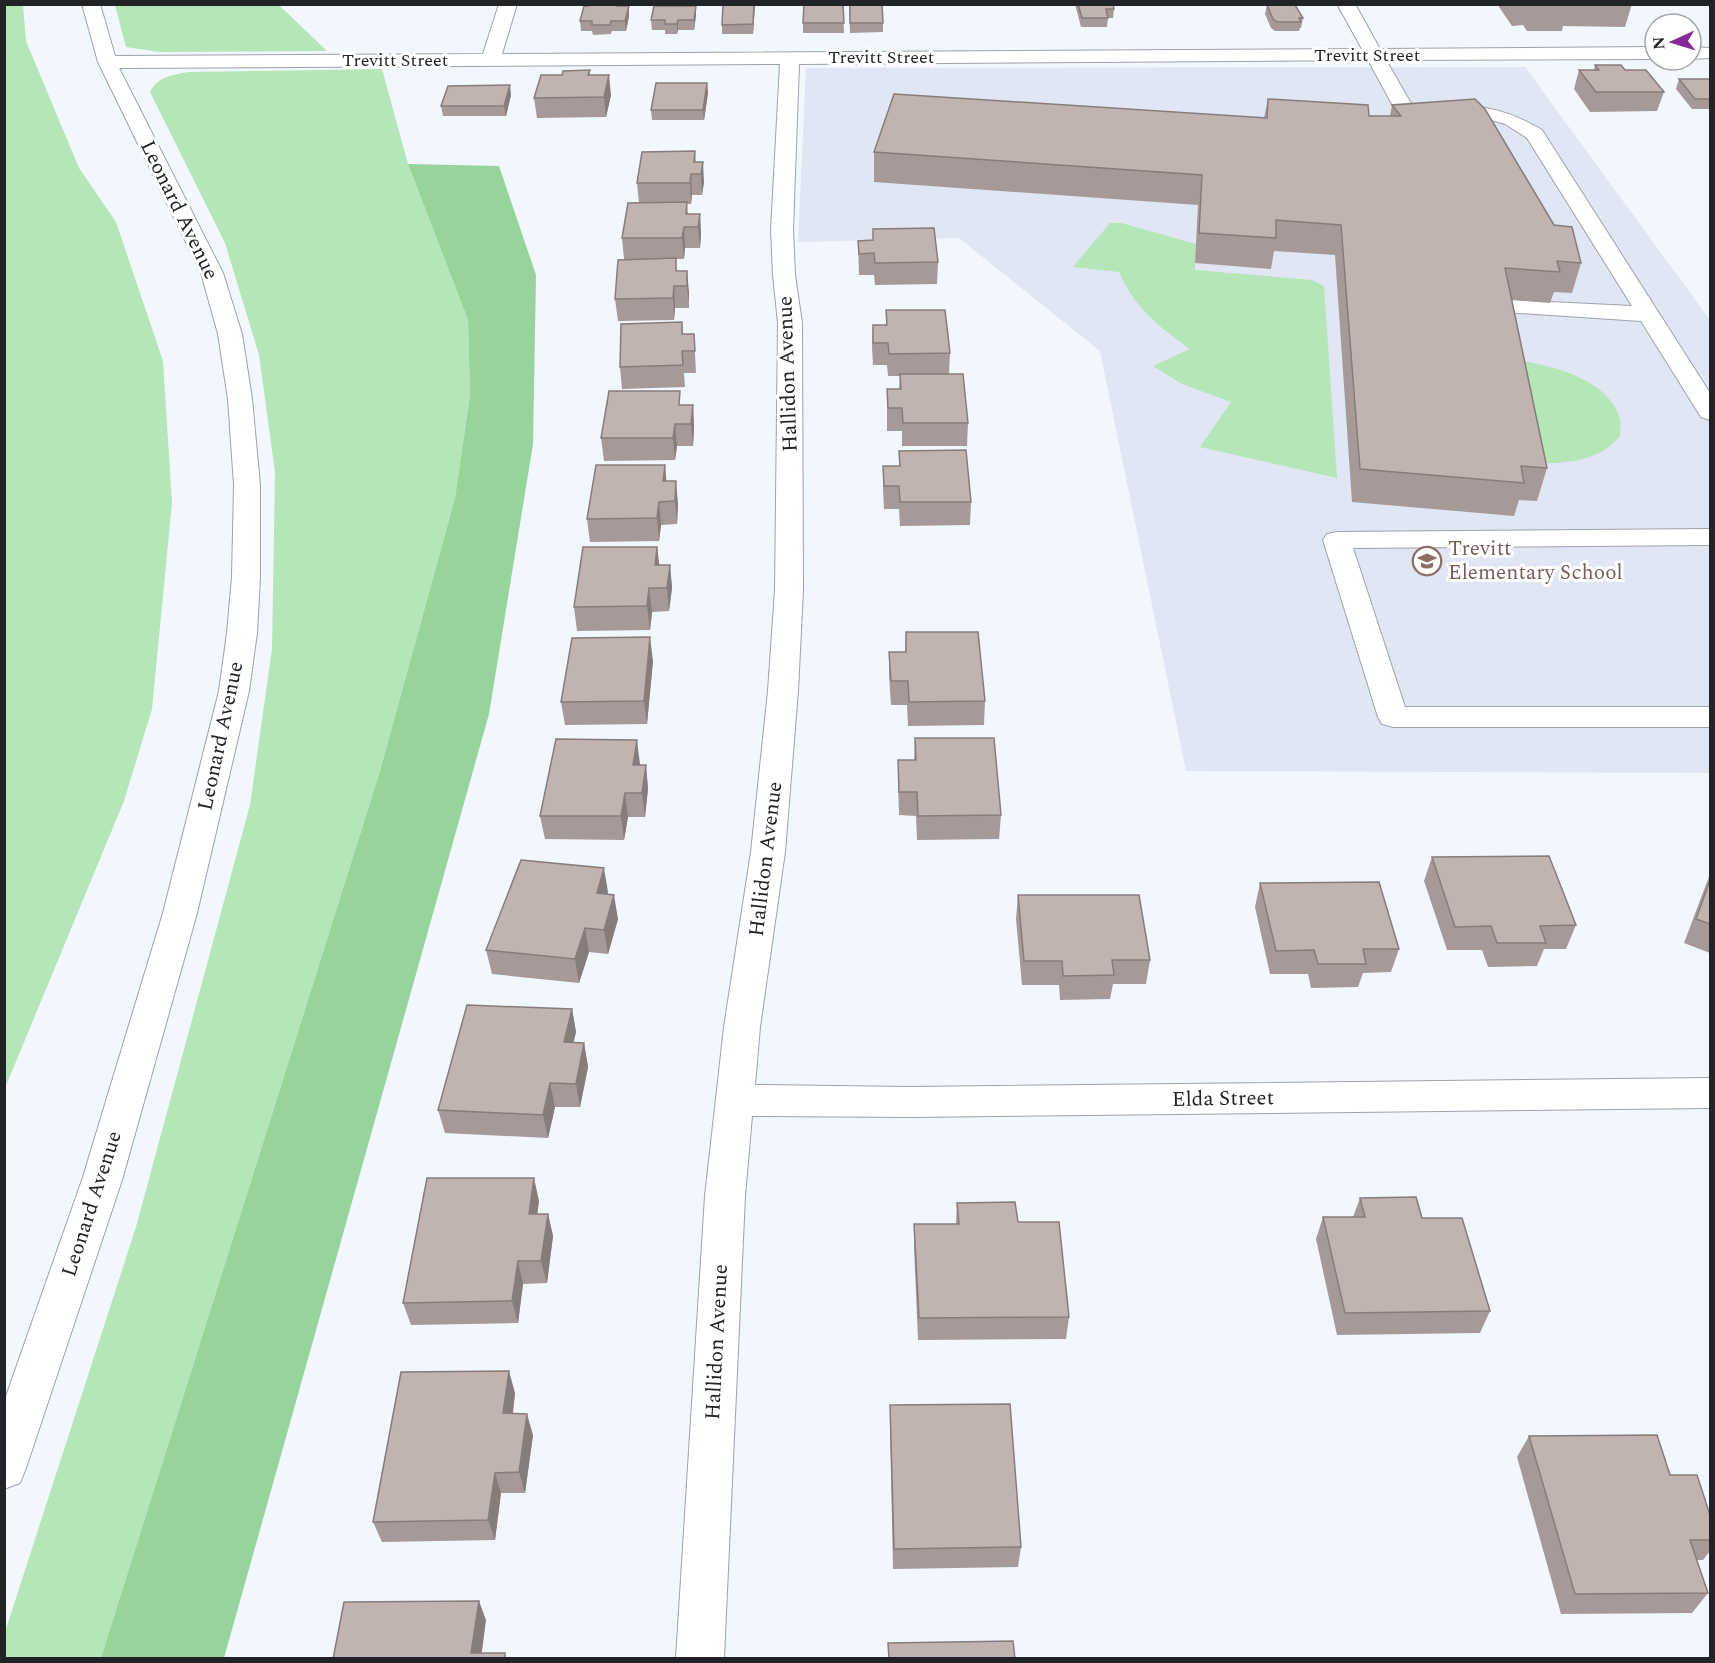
<svg xmlns="http://www.w3.org/2000/svg" width="1715" height="1663" font-family="Spectral,serif">
  <style>
    .built { fill: #e0e6f3 }
    .green { fill: #b4e6b7 }
    .forest { fill: #97d49b }
    .lines { fill: none; stroke-linecap: round; stroke-linejoin: round }
    .minor-casing { stroke: #9da2ac; stroke-width: 2 }
    .minor { fill: #fff; fill-rule: evenodd }
    .wall { fill: #a59a97 }
    .shaded-wall { fill: #867d7b }
    .building { fill: #c0b3b0; stroke: #867d7b; stroke-width: 1.5 }
    .labels { text-anchor: middle; dominant-baseline: central; stroke-width: 6; stroke-linejoin: round; paint-order: stroke }
    .far-street-label { font-size: 18px; fill: #212326; stroke: #fff }
    .street-label { font-size: 21px; fill: #212326; stroke: #fff }
    .education-label { font-size: 21px; fill: #785e54; stroke: #fff; text-anchor: start }
  </style>
  <rect width="100%" height="100%" fill="#f2f6ff"/>
  <path class="built" d="M1525 67 1710 320V773L1186 771 1100 351 959 238 798 242 806 68Z"/>
  <path class="green" d="M23 4 26 41 79 168 116 222 163 361 172 503 152 709 124 801 5 1088 4 5Z
    M115 5H279L327 51 159 52 126 47Z
    M382 69 408 164 468 320 470 395 455 498 380 771 101 1658H5V1632L136 1227 250 805 272 649 275 472 259 355 225 243 150 92C158 76 172 75 189 72Z
    M1110 223H1121L1196 244 1195 270 1312 280 1324 286 1337 478 1200 447 1231 402 1182 384 1153 366 1190 349C1159 327 1134 307 1119 272L1073 267Z
    M1509 359C1545 364 1606 376 1620 418 1621 423 1620 431 1620 436 1598 463 1562 464 1530 463Z"/>
  <path class="forest" d="M408 164 499 166 536 275 533 444 489 714 224 1658H101L380 771 455 498 470 395 468 320Z"/>
  <g class="lines">
    <g class="minor-casing">
      <path id="minor" d="M82 4H100L115 56 483 54 499 4H517L502 54 1362 49 1337 4H1355L1380 49 1655 47V59L1386 60 1412 105C1465 106 1494 101 1542 130L1710 393V420L1701 417 1641 321 1503 312 1499 307 1503 302 1511 300 1632 306 1527 138 1505 124 1485 118 1398 115 1368 60 799 64 793 230 795 275 802 323 803 590 798 691 785 852 760 1027 755 1085 910 1087 1710 1078V1108L910 1117 752 1116 745 1196 724 1658H676L705 1196 724 1027 751 852 768 691 775 590 778 323 773 275 771 230 780 64 119 68 223 273 242 334 252 399 260 485V577L257 633 249 691 197 913 122 1180 26 1468 20 1483 4 1489V1402L82 1180 163 913 219 691 227 633 232 577 234 485 228 399 218 334 201 273 98 62Z
        M1691 47 1710 48V58L1691 59Z
        M1710 529V545L1353 548 1405 707H1710V727H1393L1382 724 1378 717 1323 540 1327 534 1337 532Z"/>
    </g>
    <use href="#minor" class="minor"/>
  </g>
  <path class="wall" d="M590 4H620V6L629 16 626 31H612L611 34 593 35 592 31H581L580 21Z
    M654 4H669V6L696 15 694 30H678L677 34H665V30H652L651 20Z
    M755 4 753 34H722V25Z
    M843 4 844 33H803V23Z
    M1075 4H1113L1114 9 1113 18H1108L1107 27H1081Z
    M1497 4H1632L1625 27 1563 26 1562 31H1527L1523 25 1512 26Z
    M849 5 883 23V32L850 33Z
    M1267 5 1303 18 1301 28H1300L1299 31H1275L1271 28 1265 14Z
    M1595 65 1625 70 1664 92 1657 111 1590 112 1574 89 1579 70H1594Z
    M590 70V75L611 95 606 117 537 118 534 98 562 75Z
    M1679 79H1710V109H1692L1676 89Z
    M707 83 708 93 704 120H652L651 110Z
    M511 95 506 116H443L441 106Z
    M1268 99 1369 116H1390L1392 105 1554 225 1581 263 1572 293 1554 292 1550 303 1512 300 1547 468 1537 501 1519 500 1514 516 1352 502 1335 255 1274 251 1271 269 1195 263 1198 205 874 182V152L1264 118Z
    M695 151 696 162 704 182 702 195H692L691 204H687L688 214H700L701 235 700 248H685L684 259H676L677 271H687L689 308H675L674 320 618 321 615 299 624 259 622 238 639 203 637 183Z
    M873 229 938 262 937 284 875 285 874 275H859L858 241 873 240Z
    M886 310 950 353 949 374 968 423 967 446H902V431H887V389H899L900 376H888L887 365H873L872 347 873 325H886Z
    M682 322 683 334H694L696 373H684L685 387 622 389 620 367Z
    M681 405H693L694 428 693 446H677L675 460 604 461 601 438Z
    M899 451 971 502 970 525 900 526 899 509H884L883 489V466H899Z
    M665 465 666 481 678 504 677 524 661 525 659 541 590 542 587 519Z
    M657 547 659 565H670L672 588 669 611 652 612 650 630 577 631 574 607Z
    M906 632 985 701 984 725 908 726 907 705H891L889 675V652H905Z
    M653 661 647 724 565 725 561 702Z
    M915 738 1001 815 999 839 917 840 916 816 899 815 898 784V760H914Z
    M640 764V765H646L648 789 645 817H628L624 840 545 839 540 816Z
    M1432 857 1576 925 1566 949H1544L1537 966 1488 967 1482 950H1447L1424 881Z
    M1710 874V953L1684 943Z
    M1260 883 1399 949 1391 972 1363 973 1358 987 1311 988 1308 974H1270L1255 907Z
    M608 892 607 894 618 919 608 954 589 952 579 983 492 974 486 950Z
    M1018 895 1150 960 1146 984H1113L1110 999 1060 1000 1059 985H1022L1016 919Z
    M572 1009 576 1032 573 1043H584L588 1067 580 1107H555L548 1138 445 1133 438 1110Z
    M1360 1198 1490 1311 1480 1333 1337 1335 1316 1239 1323 1217H1353Z
    M539 1201 537 1214H548L553 1236 547 1283 523 1284 518 1323 411 1325 403 1303Z
    M957 1203 1018 1222 1069 1317 1066 1339 918 1340 914 1247V1224H956Z
    M515 1393 513 1413 533 1435 525 1493H501L495 1540 382 1542 373 1522Z
    M890 1405 1021 1547 1018 1567 893 1569 890 1426Z
    M1529 1436 1670 1475 1710 1515V1551L1703 1560H1697L1708 1593 1692 1613 1561 1614 1517 1457Z"/>
  <path class="shaded-wall" d="M754 4H755L753 34V24Z
    M629 6V16L626 31 625 21Z
    M696 6V15L694 30V20Z
    M678 20V30L677 34V24Z
    M609 75 611 95 606 117 604 97Z
    M707 83 708 93 704 120 703 110Z
    M510 85 511 95 506 116 504 106Z
    M703 162 704 182 702 195 701 174Z
    M691 174 692 195 691 204 690 183Z
    M700 214 701 235 700 248 698 227Z
    M684 227 685 248 684 259 682 238Z
    M687 271 689 292V308L687 286Z
    M674 286 675 308 674 320 673 298Z
    M693 405 694 428 693 446 691 424Z
    M675 424 677 446 675 460 673 438Z
    M665 465 667 488 665 504 663 481Z
    M676 481 678 504 677 524 675 501Z
    M659 502 661 525 659 541 657 518Z
    M657 547 660 570 655 565Z
    M670 565 672 588 669 611 667 588Z
    M649 588 652 612 650 630 647 606Z
    M650 637 653 661 647 724 644 701Z
    M637 740 640 764 636 789 633 765Z
    M646 765 648 789 645 817 642 793Z
    M625 793 628 817 624 840 621 816Z
    M604 868 608 892 600 917 597 893Z
    M614 895 618 919 608 954 604 930Z
    M585 928 589 952 579 983 575 959Z
    M572 1009 576 1032 568 1066 564 1042Z
    M584 1043 588 1067 580 1107 576 1084Z
    M550 1083 555 1107 548 1138 543 1115Z
    M534 1178 539 1201 534 1237 529 1214Z
    M548 1214 553 1236 547 1283 541 1261Z
    M518 1261 523 1284 518 1323 512 1301Z
    M509 1371 515 1393 510 1434 503 1413Z
    M527 1414 533 1435 525 1493 519 1472Z
    M495 1473 501 1493 495 1540 488 1520Z
    M479 1601 486 1620 481 1659 471 1653Z"/>
  <path class="building" d="M590 4H617V6H629L625 21H611L610 25H592V21H580L584 6H589Z
    M723 4H754L753 24 722 25Z
    M804 4H843L844 23H803Z
    M850 4H882L883 23H850Z
    M1078 4H1113L1114 9H1106L1108 18H1082Z
    M1267 5H1295L1303 18H1299L1301 22H1277L1273 19Z
    M654 6H696L694 20H678L677 24H665V20H651Z
    M1595 65H1621L1625 70H1646L1664 92H1596L1579 70H1599Z
    M590 70 588 75H609L604 97 534 98 541 75H562L563 71Z
    M1679 79H1710V99H1695Z
    M656 83H707L703 110H651Z
    M510 85 504 106H441L448 86Z
    M894 94 1267 118 1268 99 1368 105 1369 116H1401L1392 105 1475 99 1485 109 1554 225 1572 227 1581 263 1557 261 1560 272 1505 268 1547 468 1521 466 1524 483 1360 469 1341 225 1276 220V238L1199 233 1202 175 874 152Z
    M695 151 694 162H703L701 174H691L690 183H637L642 152Z
    M687 202 686 214H700L698 227H684L682 238H622L628 203Z
    M934 228 938 262 875 263 874 253 859 254 858 241 873 240V229Z
    M676 258V271H687V286H674L673 298 615 299 618 260Z
    M886 310H945L950 353 889 354 888 343H873V325H887Z
    M682 322V334H694L695 351H682L683 365 620 367 621 324Z
    M900 374H963L968 423H903L902 408H888L887 389H901Z
    M609 391H680L679 405H693L691 424H675L673 438H601Z
    M966 450 971 502H900L899 486H884L883 466H900L899 451Z
    M596 465H665L663 481H676L675 501 659 502 657 518 587 519Z
    M583 547H657L655 565H670L667 588H649L647 606 574 607Z
    M906 632H978L985 701 909 702 908 681H891L889 652H906Z
    M650 637 644 701 561 702 572 638Z
    M915 738H994L1001 815 918 816 917 792H899L898 760H916Z
    M556 739 637 740 633 765H646L642 793H625L621 816H540Z
    M1549 856 1576 925 1540 926 1546 943H1497L1491 926 1455 927 1432 857Z
    M521 860 604 868 597 893 614 895 604 930 585 928 575 959 486 950Z
    M1710 880V924L1696 919Z
    M1379 882 1399 949H1363L1366 964H1318L1314 950 1276 951 1260 883Z
    M1018 895H1139L1150 960H1112L1114 975 1063 976 1062 961H1024Z
    M467 1005 572 1009 564 1042 584 1043 576 1084 550 1083 543 1115 438 1110Z
    M427 1178H534L529 1214H548L541 1261H518L512 1301 403 1303Z
    M1416 1197 1422 1218H1462L1490 1311 1345 1313 1323 1217H1365L1360 1198Z
    M1015 1202 1018 1222H1059L1069 1317 919 1318 914 1224H959L957 1203Z
    M509 1371 503 1413 527 1414 519 1472 495 1473 488 1520 373 1522 401 1372Z
    M1010 1404 1021 1547 894 1549 890 1405Z
    M1657 1435 1670 1475H1697L1710 1515V1540H1690L1708 1593 1575 1594 1529 1436Z
    M479 1601 471 1653H505V1659H333L344 1602Z
    M1013 1641 1015 1659H889L888 1643Z"/>
  <defs>
    <g id="school-ring" transform="scale(1.5)"><circle r="9.5" fill="#fff" stroke="#8d6e63" stroke-width="1.5"/><path d="M0-5L7-2L0 1L-7-2ZM-4 1L0 2.5L4 1V4Q0 6-4 4Z" fill="#8d6e63"/></g>
  </defs>
  <g fill-rule="evenodd">
    <use href="#school-ring" x="1427" y="561"/>
  </g>
  <g class="labels">
    <g class="far-street-label">
      <text x="1367" y="55">Trevitt Street</text>
      <text x="881" y="57">Trevitt Street</text>
      <text x="395" y="60">Trevitt Street</text>
    </g>
    <g class="street-label">
      <text transform="translate(179 210) rotate(64)">Leonard Avenue</text>
      <text transform="translate(788 374) rotate(-92)">Hallidon Avenue</text>
      <text transform="translate(221 736) rotate(-78)">Leonard Avenue</text>
      <text transform="translate(766 859) rotate(-83)">Hallidon Avenue</text>
      <text transform="translate(1223 1099) rotate(-1)">Elda Street</text>
      <text transform="translate(92 1204) rotate(-72)">Leonard Avenue</text>
      <text transform="translate(717 1342) rotate(-87)">Hallidon Avenue</text>
    </g>
    <g class="education-label">
      <text x="1448" y="549">Trevitt<tspan x="1448" dy="24">Elementary School</tspan></text>
    </g>
  </g>
  <rect width="1715" height="1663" fill="none" stroke="#212326" stroke-width="12"/>
  <g transform="translate(1673 42) rotate(266)"><circle r="28" fill="#ffffff" stroke="#a6a7a8" stroke-width="1.5"/>
  <path d="M0-4.5L10 22L0 15L-10 22Z" fill="#862b96"/>
  <text y="-9" font-size="16" font-weight="bold" text-anchor="middle" fill="#212326">N</text>
  </g>
</svg>
